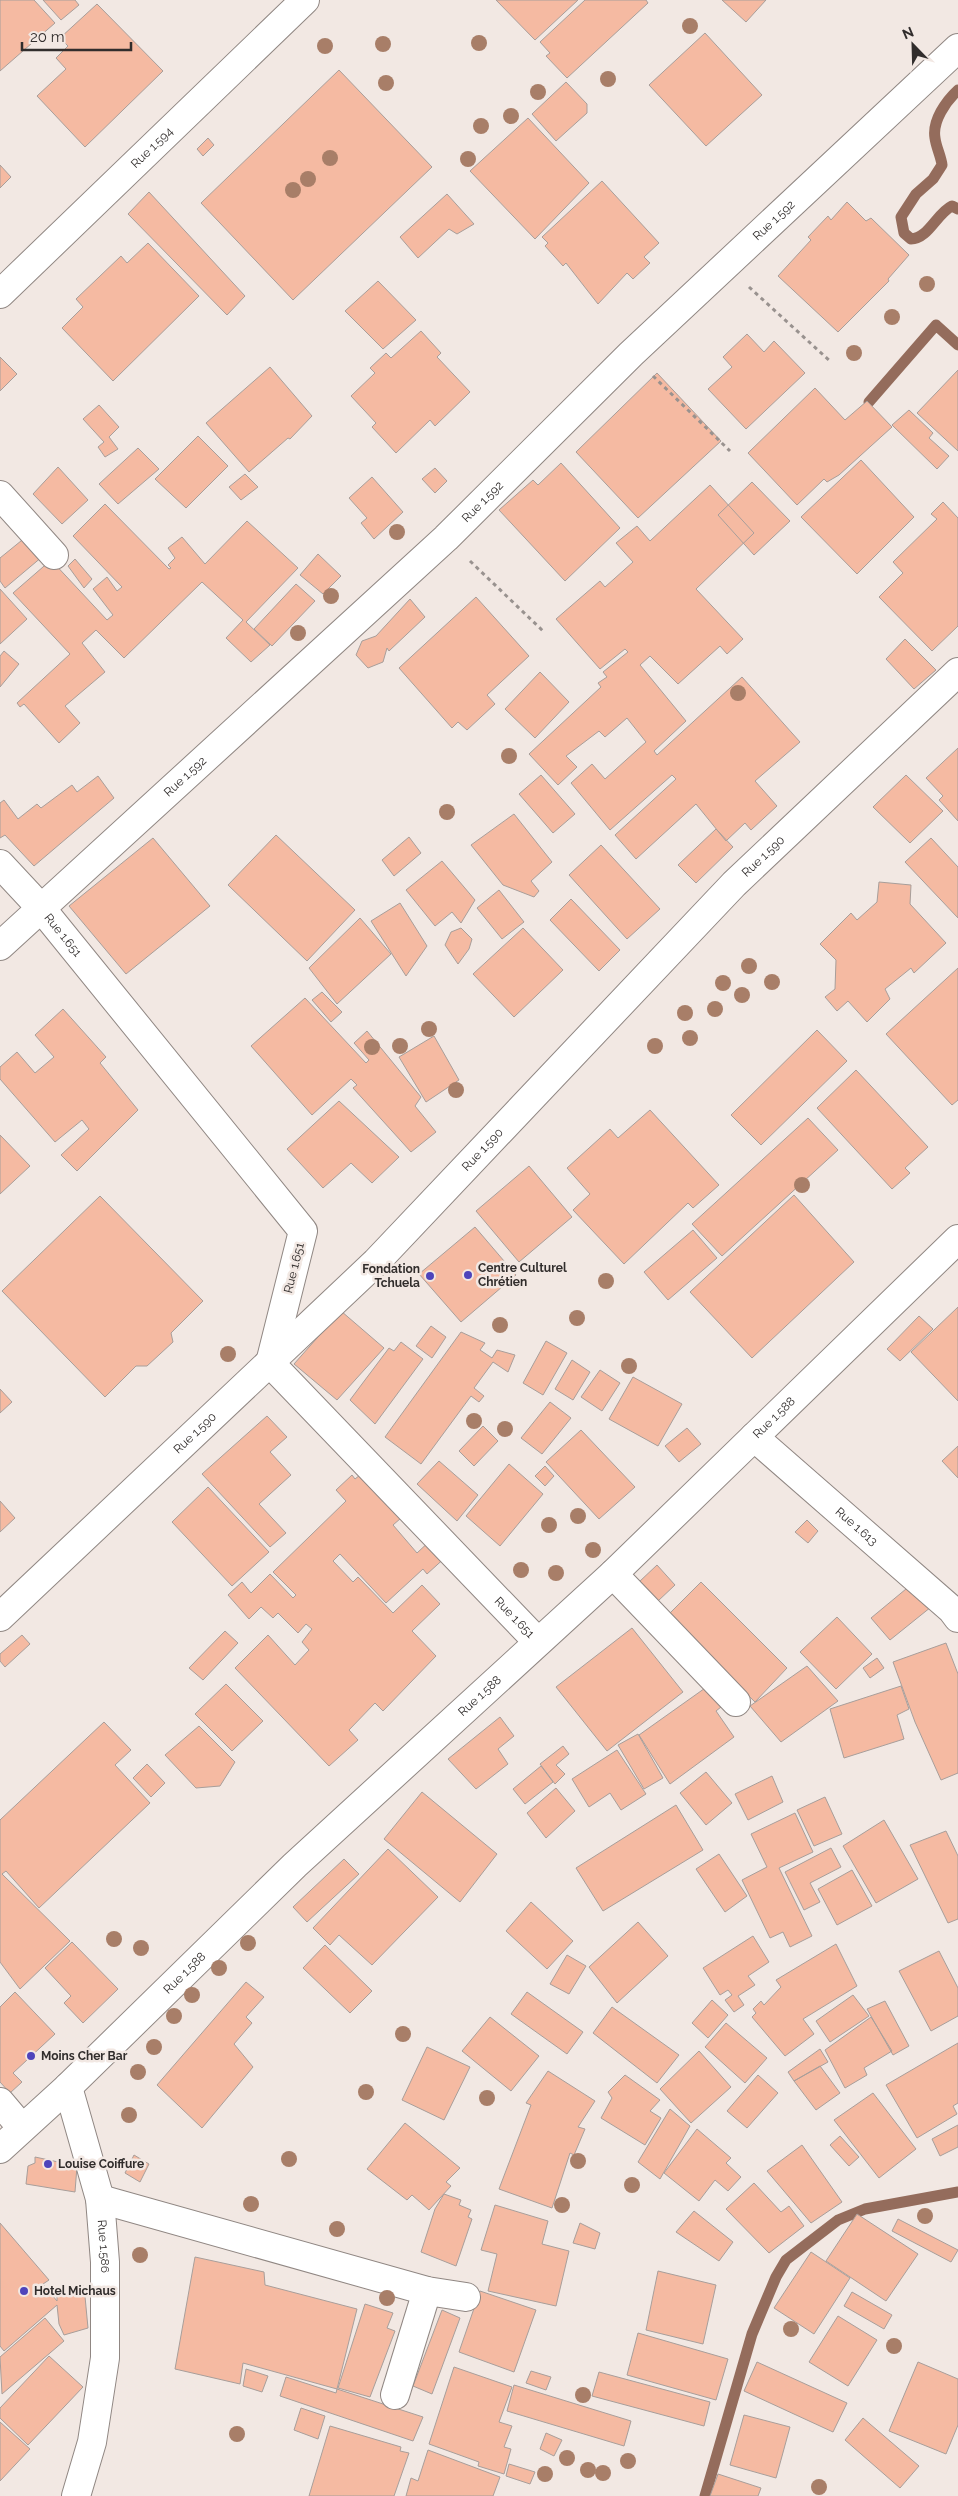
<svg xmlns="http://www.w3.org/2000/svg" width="958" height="2496" font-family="Raleway,sans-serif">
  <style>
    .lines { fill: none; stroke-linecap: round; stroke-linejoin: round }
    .stream { stroke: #946c5c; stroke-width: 11 }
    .building { fill: #f5baa2; stroke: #a89e9a }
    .street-casing { stroke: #908783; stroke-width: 30 }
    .path { stroke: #99928f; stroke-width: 3; stroke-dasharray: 4 4; stroke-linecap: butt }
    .street { stroke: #fff; stroke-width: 28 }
    .tree { fill: #a87e68 }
    .poi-dot { fill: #4e44bb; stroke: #f2e8e3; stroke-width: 2 }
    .labels { text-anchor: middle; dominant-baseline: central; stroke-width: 5; stroke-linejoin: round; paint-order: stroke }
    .street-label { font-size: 12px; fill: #312d2c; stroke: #f2e8e3 }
    .poi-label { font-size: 12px; font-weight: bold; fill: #312d2c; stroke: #f2e8e3; text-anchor: start }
  </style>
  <rect width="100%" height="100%" fill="#f2e8e3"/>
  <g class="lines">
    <path class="stream" d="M958 90C946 101 932 121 935 138 936 147 941 156 942 165L933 179 916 194 901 217 904 233 911 239C928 239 937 213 952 206L958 209
      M869 402 936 325 958 345
      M705 2496 752 2334 776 2277 786 2260 838 2220 865 2209 958 2192"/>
  </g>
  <path class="building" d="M0 0H34L55 23 0 71Z
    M43 0H75L79 5 61 20Z
    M496 0H578L535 40Z
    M585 0H646L648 3 567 78 546 56 550 53 540 42Z
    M722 0H766L746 22Z
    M97 4 163 71 85 147 37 96 66 69 56 58 68 46 60 38Z
    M705 33 762 95 706 146 649 85Z
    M339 70 432 167 293 300 201 203Z
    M566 82 587 104V113L556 141 532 114Z
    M528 118 589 183 535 239 470 171Z
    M208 138 214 145 203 156 197 149Z
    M0 165 11 177 0 188Z
    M602 181 659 243 644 257 650 263 633 279 627 273 598 304 566 263 563 266 545 246 548 243 542 237Z
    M149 192 245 296 227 315 128 214Z
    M447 194 474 224 457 234 449 229 418 258 400 237Z
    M847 202 866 221 871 218 909 255 888 279 889 281 838 332 778 276 811 240 808 237 828 216 831 220Z
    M148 243 199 296 113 381 62 328 83 307 76 299 121 256 127 263Z
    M378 281 416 320 383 349 345 311Z
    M421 331 441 353 437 357 470 392 435 426 430 420 396 453 372 427 376 423 351 396 375 373 370 368 386 353 391 358Z
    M747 334 764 352 774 341 805 373 746 429 708 389 732 367 723 357Z
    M0 357 17 374 0 391Z
    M270 367 312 416 290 439 288 438 249 472 206 423Z
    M958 370V451L917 413Z
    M657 373 721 441 638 518 576 452Z
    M815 388 845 420 867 401 892 427 839 475 827 482 824 479 797 505 748 453Z
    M99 405 119 427 109 437 118 449 105 457 98 447 104 442 83 419Z
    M909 410 933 433 929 438 949 456 937 469 892 425Z
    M198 436 228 466 186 508 155 479Z
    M138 448 159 469 118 504 99 484Z
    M861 460 914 517 857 574 801 517Z
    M561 463 620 528 565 581 499 510 533 480 538 485Z
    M58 467 88 500 62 524 33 494Z
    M435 468 447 481 435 493 422 479Z
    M245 474 258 487 241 500 229 487Z
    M372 477 403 512 374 539 361 523 367 518 349 498Z
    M752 482 790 521 754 555 718 515Z
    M710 485 754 533 696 589 743 639 727 654 720 646 678 684 650 656 640 665 686 721 654 751 657 755 742 677 800 742 755 781 777 806 751 830 745 823 726 841 696 804 636 859 615 835 676 779 672 775 610 830 571 783 592 764 605 779 646 742 627 718 605 737 599 731 566 756 577 767 558 785 529 754 601 687 598 683 607 677 603 672 628 652 625 649 600 669 556 619 600 581 605 587 633 562 616 543 637 526 650 541Z
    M943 502 958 518V626L932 651 879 597 903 573 893 562 937 519 931 514Z
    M105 504 169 569 171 568 168 565 175 558 168 548 182 537 205 564 247 521 298 568 246 622 270 645 251 662 226 638 243 620 202 582 124 658 96 630 82 643 105 672 65 706 80 723 59 743 24 704 20 707 17 703 70 654 13 593 51 560 107 620 113 615 93 589 107 577 117 591 122 587 73 536Z
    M32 532 49 551 5 588 0 581V558Z
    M318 554 341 576 323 594 300 575Z
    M75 559 92 579 84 588 68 566Z
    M296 584 315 601 272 646 254 629Z
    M0 589 27 619 0 644Z
    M476 597 529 656 487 695 495 704 467 730 458 722 452 728 399 668Z
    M410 599 425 617 389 651 387 648 383 662 368 668 356 655 362 641 376 636Z
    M905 639 936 670 914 689 886 659Z
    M4 651 19 664 0 687V656Z
    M540 672 569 702 535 738 505 709Z
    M958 748V821L939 800 943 796 926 778Z
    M541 775 575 814 553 833 519 794Z
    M906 775 943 811 910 843 873 807Z
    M98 776 114 798 34 866 5 835 0 838V803L4 800 18 819 37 804 41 808 72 785 77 792Z
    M514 814 552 862 531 881 539 891 534 897 503 885 471 845Z
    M716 829 733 847 696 883 678 865Z
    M276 835 355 910 307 961 228 885Z
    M409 837 421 853 394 876 382 860Z
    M153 838 210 906 126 974 69 906Z
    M931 838 958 867V918L905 862Z
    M601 845 660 909 627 939 569 875Z
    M442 861 475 900 461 923 452 912 435 926 406 890Z
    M879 882 911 885 910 904 946 943 914 973 911 968 885 989 890 999 867 1022 848 1001 837 1011 825 997 835 989 836 960 820 944 851 913 857 920 877 902Z
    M499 890 524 922 502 939 477 908Z
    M571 899 620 950 599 971 550 920Z
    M400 903 427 946 406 976 371 921Z
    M360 918 391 954 337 1004 309 968Z
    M461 928 472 939 469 949 458 964 445 945 451 932Z
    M523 928 563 970 514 1017 473 974Z
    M958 968V1100L952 1105 886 1034Z
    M322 992 342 1012 331 1022 312 1000Z
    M305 998 366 1063 369 1060 354 1043 367 1031 421 1097 415 1106 436 1132 411 1152 353 1088 357 1085 351 1079 312 1115 251 1046Z
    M63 1009 106 1057 100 1063 138 1110 77 1171 61 1155 89 1129 82 1120 55 1142 0 1079V1067L17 1052 35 1073 54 1057 35 1035Z
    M817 1030 847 1061 761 1145 731 1115Z
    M434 1036 459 1080 426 1102 399 1057Z
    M856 1070 928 1147 905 1168 910 1173 892 1189 817 1108Z
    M339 1101 399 1157 372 1183 351 1163 323 1188 287 1149Z
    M650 1110 719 1185 693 1208 688 1203 624 1264 573 1210 590 1194 567 1168 610 1129 618 1138Z
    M808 1118 838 1150 722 1256 692 1224Z
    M0 1135 30 1166 0 1194Z
    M529 1166 572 1217 519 1262 476 1211Z
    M794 1195 854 1262 752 1358 690 1292Z
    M100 1196 203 1301 171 1333 173 1342 147 1366H136L105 1397 2 1291Z
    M475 1227 516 1275 461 1322 419 1274Z
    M693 1230 717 1258 668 1300 644 1272Z
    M958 1307V1401L911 1352Z
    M341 1311 384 1348 337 1400 294 1364Z
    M919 1316 933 1329 900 1361 887 1349Z
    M431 1326 446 1337 432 1358 416 1346Z
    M461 1332 485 1343 480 1350 492 1358 497 1350 515 1355 508 1372 493 1362 474 1388 484 1396 479 1402 471 1396 421 1464 385 1437Z
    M546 1341 567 1353 543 1395 523 1383Z
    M401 1342 423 1359 375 1424 350 1400 389 1348 394 1351Z
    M572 1360 590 1372 573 1400 555 1389Z
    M600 1370 620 1383 602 1411 581 1397Z
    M633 1377 682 1404 658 1446 609 1419Z
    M0 1389 12 1402 0 1413Z
    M550 1402 571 1418 542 1454 521 1438Z
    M267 1416 287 1437 270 1452 291 1475 259 1504 286 1533 270 1547 202 1474Z
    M483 1426 498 1441 474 1466 459 1451Z
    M687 1428 701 1444 679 1462 665 1446Z
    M581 1430 635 1487 599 1519 546 1462Z
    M958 1446V1478L942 1461Z
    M439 1461 478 1495 457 1521 417 1484Z
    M509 1464 543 1494 500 1546 466 1516Z
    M545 1466 554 1476 545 1486 535 1476Z
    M365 1471 408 1512 393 1525 417 1553 432 1539 448 1555 427 1574 423 1569 386 1603 340 1554 333 1561 353 1582 358 1577 393 1613 422 1585 440 1604 412 1631 436 1656 383 1711 375 1703 349 1730 358 1740 329 1766 235 1668 268 1635 295 1665 309 1650 302 1642 312 1629 306 1624 298 1633 278 1613 273 1618 261 1607 249 1619 228 1595 242 1582 251 1593 270 1574 293 1598 296 1595 273 1572 346 1501 336 1490 352 1475 355 1479Z
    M208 1487 269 1552 232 1586 172 1522Z
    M0 1501 15 1518 0 1532Z
    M807 1520 818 1531 808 1543 795 1532Z
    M657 1565 675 1585 658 1601 639 1582Z
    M701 1582 787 1668 755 1702 667 1616Z
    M912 1584 931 1607 890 1640 871 1618Z
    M837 1617 872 1654 836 1689 800 1652Z
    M632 1628 683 1692 607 1751 556 1687Z
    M225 1631 238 1643 203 1680 189 1668Z
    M22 1635 30 1644 5 1667 0 1661V1654Z
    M946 1643 958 1674V1773L941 1780 915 1722 893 1662Z
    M877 1658 884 1668 870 1678 863 1668Z
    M807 1666 838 1701 781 1742 750 1706Z
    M226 1684 263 1721 232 1751 195 1714Z
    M708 1686 721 1707 716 1711 734 1737 670 1784 639 1735Z
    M901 1686 909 1709 897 1715 904 1739 844 1758 830 1709Z
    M500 1717 514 1736 498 1749 508 1764 476 1789 448 1759Z
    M104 1722 131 1750 115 1765 150 1803 39 1908 6 1871 2 1874 70 1941 20 1989 0 1962V1820Z
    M199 1726 235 1762 220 1786 196 1788 165 1755Z
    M638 1734 663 1778 644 1789 618 1745Z
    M563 1746 569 1754 556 1765 565 1774 555 1784 540 1764Z
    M617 1750 646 1794 621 1810 610 1793 589 1807 572 1779Z
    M147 1764 165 1783 151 1797 133 1778Z
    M541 1766 553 1782 525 1804 513 1789Z
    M706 1772 732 1803 706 1825 680 1793Z
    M772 1776 783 1802 748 1820 735 1794Z
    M556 1788 575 1811 546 1838 527 1813Z
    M422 1792 497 1854 460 1902 384 1839Z
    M825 1797 842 1834 814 1846 797 1810Z
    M676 1805 703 1850 603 1911 576 1868Z
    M795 1813 813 1852 779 1868 812 1936 790 1947 783 1932 770 1938 742 1880 767 1867 751 1834Z
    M884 1820 918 1879 876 1903 843 1846Z
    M946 1831 958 1856V1919L948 1923 910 1845Z
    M831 1848 841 1867 810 1883 820 1902 804 1910 785 1872Z
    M388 1849 438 1897 372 1965 339 1935 330 1945 313 1928Z
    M719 1854 747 1896 725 1912 696 1869Z
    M344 1859 359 1874 307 1922 293 1907Z
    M852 1870 872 1906 837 1925 818 1889Z
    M531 1902 573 1941 547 1969 506 1931Z
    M638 1922 668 1956 617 2003 589 1967Z
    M753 1936 769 1962 748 1976 755 1985 738 1996 744 2005 734 2012 725 2000 732 1995 728 1990 720 1995 703 1968Z
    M72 1942 118 1989 83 2023 64 2003 71 1996 45 1968Z
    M836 1944 857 1986 803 2019 814 2034 785 2056 752 2017 756 2013 753 2009 761 2001 764 2005 781 1987 776 1980Z
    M325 1945 372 1991 350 2013 303 1968Z
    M939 1951 958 1988V2016L931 2031 899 1971Z
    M567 1955 586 1966 569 1994 550 1984Z
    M246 1982 264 1997 246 2017 252 2023 234 2044 253 2067 202 2128 157 2085Z
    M15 1992 55 2034 13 2073 22 2082 10 2093 0 2082V2007Z
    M527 1992 583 2032 567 2054 511 2014Z
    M853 1995 869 2016 830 2042 816 2021Z
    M712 2000 728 2015 708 2038 692 2023Z
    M885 2001 909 2046 893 2055 867 2009Z
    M612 2007 679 2055 657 2083 593 2033Z
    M490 2017 539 2056 511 2091 462 2051Z
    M871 2017 892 2051 864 2068 867 2075 845 2088 825 2050Z
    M726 2023 767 2058 745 2083 705 2047Z
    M958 2043V2103L953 2106 957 2114 917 2138 886 2085Z
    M427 2047 470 2067 444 2120 402 2100Z
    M820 2049 828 2062 794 2081 788 2072Z
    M699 2051 731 2087 691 2123 660 2089Z
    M820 2066 840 2093 816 2110 794 2081Z
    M548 2071 595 2101 578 2127 585 2129 574 2155 570 2153 552 2208 499 2189 531 2105 526 2103Z
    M625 2075 660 2100 650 2111 661 2118 645 2145 601 2118 612 2098 608 2092Z
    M758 2075 778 2093 747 2128 727 2111Z
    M873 2093 916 2149 879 2178 834 2120Z
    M670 2109 690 2126 660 2179 638 2162Z
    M405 2123 460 2168 446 2182 451 2186 429 2210 412 2195 407 2200 367 2169Z
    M958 2125V2147L940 2156 932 2139Z
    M697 2129 731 2158 726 2163 741 2177 728 2191 715 2180 699 2201 664 2173Z
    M840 2136 859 2157 849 2166 830 2145Z
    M802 2145 842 2202 811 2223 767 2171Z
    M134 2155 149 2164 140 2182 125 2173Z
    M35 2157 77 2166 75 2192 26 2184 28 2166 35 2163Z
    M754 2183 781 2212 789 2206 804 2226 769 2253 726 2209Z
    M444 2194 461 2200 459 2205 471 2210 468 2217 472 2219 456 2266 421 2252 435 2209Z
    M495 2205 548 2221 542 2244 569 2251 556 2306 488 2291 497 2254 481 2250Z
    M694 2211 733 2242 719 2261 676 2232Z
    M857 2214 918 2254 886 2301 826 2261Z
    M898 2219 958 2250 951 2262 892 2231Z
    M0 2223 49 2280 43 2284 57 2301V2296L84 2286 88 2328 64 2335 59 2324 57 2305 4 2351 0 2346Z
    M580 2223 600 2233 595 2249 573 2243Z
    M811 2252 850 2278 814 2334 774 2308Z
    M195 2257 264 2272 265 2285 357 2309 337 2389 423 2417 413 2441 280 2396 286 2377 336 2393 337 2389 243 2363 240 2384 175 2369Z
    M658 2271 716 2285 703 2344 646 2330Z
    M480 2291 536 2310 514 2372 459 2352Z
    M852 2292 892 2315 884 2329 844 2306Z
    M365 2304 393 2313 387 2328 395 2331 370 2397 338 2388Z
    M442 2310 460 2318 432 2394 413 2386Z
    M838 2316 877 2340 848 2386 809 2362Z
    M45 2318 64 2341 2 2394 0 2357Z
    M638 2333 728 2359 716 2400 627 2375Z
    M49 2356 83 2387 28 2445 0 2418V2408Z
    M757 2362 847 2403 833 2432 744 2391Z
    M918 2362 958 2379V2425L946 2454 889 2431Z
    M454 2367 512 2387 499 2422 512 2426 504 2447 511 2449 504 2474 478 2466 479 2462 429 2444Z
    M246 2369 268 2376 262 2392 243 2386Z
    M531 2371 551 2377 546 2390 526 2383Z
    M599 2372 710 2402 704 2426 592 2396Z
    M514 2385 631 2421 624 2446 507 2411Z
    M301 2408 325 2416 318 2439 294 2430Z
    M744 2415 790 2427 776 2478 730 2465Z
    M863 2418 919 2466 900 2488 845 2440Z
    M0 2422 30 2449 0 2481Z
    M330 2426 401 2447 400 2451 409 2453 394 2496H309Z
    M546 2433 562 2440 554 2456 540 2449Z
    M428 2450 500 2477 493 2496H406L411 2478 418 2481Z
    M509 2464 535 2472 530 2484 506 2476Z
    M718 2474 761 2488 758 2496H710Z"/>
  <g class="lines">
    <g class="street-casing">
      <g id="street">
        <path id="s1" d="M0 294 305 0"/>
        <path d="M0 495 54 555"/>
        <path id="s2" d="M0 864 41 908 303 1231 270 1363 538 1642"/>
        <path id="s3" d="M0 946 446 538 631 354 958 48"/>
        <path id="s4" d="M754 1437 952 1610 958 1618"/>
        <path d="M613 1574 736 1702"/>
        <path id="s5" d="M0 1617 376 1262 734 884 958 672"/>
        <path id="s6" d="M68 2087 100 2199 105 2262V2358L92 2442 76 2496"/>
        <path d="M0 2102 22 2128"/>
        <path id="s7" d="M0 2149 68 2087 295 1865 613 1574 958 1239"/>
        <path d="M100 2199 427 2291 466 2297"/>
        <path d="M395 2395 427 2291"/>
      </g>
    </g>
    <path class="path" d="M749 287 831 362
      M653 376 730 451
      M470 561 543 631"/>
    <use href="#street" class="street"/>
  </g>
  <g class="tree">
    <circle cx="690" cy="26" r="8"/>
    <circle cx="479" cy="43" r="8"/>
    <circle cx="383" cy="44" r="8"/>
    <circle cx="325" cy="46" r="8"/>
    <circle cx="608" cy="79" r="8"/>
    <circle cx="386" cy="83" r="8"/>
    <circle cx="538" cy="92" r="8"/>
    <circle cx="511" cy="116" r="8"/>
    <circle cx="481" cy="126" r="8"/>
    <circle cx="330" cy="158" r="8"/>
    <circle cx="468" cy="159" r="8"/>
    <circle cx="308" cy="179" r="8"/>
    <circle cx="293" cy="190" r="8"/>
    <circle cx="927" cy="284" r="8"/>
    <circle cx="892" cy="317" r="8"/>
    <circle cx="854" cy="353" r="8"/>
    <circle cx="397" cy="532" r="8"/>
    <circle cx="331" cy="596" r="8"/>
    <circle cx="298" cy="633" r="8"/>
    <circle cx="738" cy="693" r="8"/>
    <circle cx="509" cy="756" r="8"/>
    <circle cx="447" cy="812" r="8"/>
    <circle cx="749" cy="966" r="8"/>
    <circle cx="772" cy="982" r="8"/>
    <circle cx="723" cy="983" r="8"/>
    <circle cx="742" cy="995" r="8"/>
    <circle cx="715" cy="1009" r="8"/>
    <circle cx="685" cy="1013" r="8"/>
    <circle cx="429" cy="1029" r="8"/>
    <circle cx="690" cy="1038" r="8"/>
    <circle cx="400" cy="1046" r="8"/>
    <circle cx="655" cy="1046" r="8"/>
    <circle cx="372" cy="1047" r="8"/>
    <circle cx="456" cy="1090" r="8"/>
    <circle cx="802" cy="1185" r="8"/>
    <circle cx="606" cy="1281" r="8"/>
    <circle cx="577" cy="1318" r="8"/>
    <circle cx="500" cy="1325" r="8"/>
    <circle cx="228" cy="1354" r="8"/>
    <circle cx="629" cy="1366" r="8"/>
    <circle cx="474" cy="1421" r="8"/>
    <circle cx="505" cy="1429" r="8"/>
    <circle cx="578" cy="1516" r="8"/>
    <circle cx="549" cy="1525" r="8"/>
    <circle cx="593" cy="1550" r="8"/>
    <circle cx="521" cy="1570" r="8"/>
    <circle cx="556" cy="1573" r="8"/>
    <circle cx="114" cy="1939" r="8"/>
    <circle cx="248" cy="1943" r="8"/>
    <circle cx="141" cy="1948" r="8"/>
    <circle cx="219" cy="1968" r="8"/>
    <circle cx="192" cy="1995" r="8"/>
    <circle cx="174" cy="2016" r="8"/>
    <circle cx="403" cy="2034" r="8"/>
    <circle cx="154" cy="2047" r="8"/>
    <circle cx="138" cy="2072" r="8"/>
    <circle cx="366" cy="2092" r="8"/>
    <circle cx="487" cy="2098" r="8"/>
    <circle cx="129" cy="2115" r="8"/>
    <circle cx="289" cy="2159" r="8"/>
    <circle cx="578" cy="2161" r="8"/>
    <circle cx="632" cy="2185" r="8"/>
    <circle cx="251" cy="2204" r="8"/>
    <circle cx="562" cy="2205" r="8"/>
    <circle cx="925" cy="2216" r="8"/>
    <circle cx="337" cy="2229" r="8"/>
    <circle cx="140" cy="2255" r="8"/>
    <circle cx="387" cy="2298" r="8"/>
    <circle cx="791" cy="2329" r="8"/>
    <circle cx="894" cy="2346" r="8"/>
    <circle cx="583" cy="2395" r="8"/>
    <circle cx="237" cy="2434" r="8"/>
    <circle cx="567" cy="2458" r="8"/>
    <circle cx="628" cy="2461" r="8"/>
    <circle cx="588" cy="2470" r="8"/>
    <circle cx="603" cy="2473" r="8"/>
    <circle cx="545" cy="2474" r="8"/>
    <circle cx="819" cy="2487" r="8"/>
  </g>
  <g class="poi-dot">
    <circle cx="468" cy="1275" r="5"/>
    <circle cx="430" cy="1276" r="5"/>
    <circle cx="31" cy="2056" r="5"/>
    <circle cx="48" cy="2164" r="5"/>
    <circle cx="24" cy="2291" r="5"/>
  </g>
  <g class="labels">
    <g class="street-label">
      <text stroke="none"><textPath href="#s1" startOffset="211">Rue 1.594</textPath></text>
      <text stroke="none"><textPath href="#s3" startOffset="1061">Rue 1.592</textPath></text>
      <text stroke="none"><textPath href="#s3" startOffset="656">Rue 1.592</textPath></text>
      <text stroke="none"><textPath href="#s3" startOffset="251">Rue 1.592</textPath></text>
      <text stroke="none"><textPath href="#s5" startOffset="1078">Rue 1.590</textPath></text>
      <text stroke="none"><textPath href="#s2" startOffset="95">Rue 1.651</textPath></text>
      <text stroke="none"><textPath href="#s5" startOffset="672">Rue 1.590</textPath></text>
      <text transform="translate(294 1268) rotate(-76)">Rue 1.651</text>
      <text stroke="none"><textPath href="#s7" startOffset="1065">Rue 1.588</textPath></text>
      <text stroke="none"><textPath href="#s5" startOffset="268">Rue 1.590</textPath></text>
      <text stroke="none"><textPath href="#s4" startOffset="136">Rue 1.613</textPath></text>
      <text stroke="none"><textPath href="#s2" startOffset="965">Rue 1.651</textPath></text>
      <text stroke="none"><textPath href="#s7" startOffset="660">Rue 1.588</textPath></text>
      <text stroke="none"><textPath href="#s7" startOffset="255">Rue 1.588</textPath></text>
      <text stroke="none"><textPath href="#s6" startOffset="164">Rue 1.586</textPath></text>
    </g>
    <g class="poi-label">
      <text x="478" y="1268">Centre Culturel<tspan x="478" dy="14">Chrétien</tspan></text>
      <text x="420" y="1269" text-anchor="end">Fondation<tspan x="420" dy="14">Tchuela</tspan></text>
      <text x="41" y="2056">Moins Cher Bar</text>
      <text x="58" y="2164">Louise Coiffure</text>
      <text x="34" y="2291">Hotel Michaus</text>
    </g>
  </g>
  <g transform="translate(913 45) rotate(337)" stroke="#f2e8e3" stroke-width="4" paint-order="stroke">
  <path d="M0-4L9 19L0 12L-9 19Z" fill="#312d2c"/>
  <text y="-8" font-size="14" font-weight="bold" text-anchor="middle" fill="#312d2c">N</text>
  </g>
  <path d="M22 42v8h109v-8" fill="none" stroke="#312d2c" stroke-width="2.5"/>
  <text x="30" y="42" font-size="15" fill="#312d2c" stroke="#f2e8e3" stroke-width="4" paint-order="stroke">20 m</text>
</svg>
